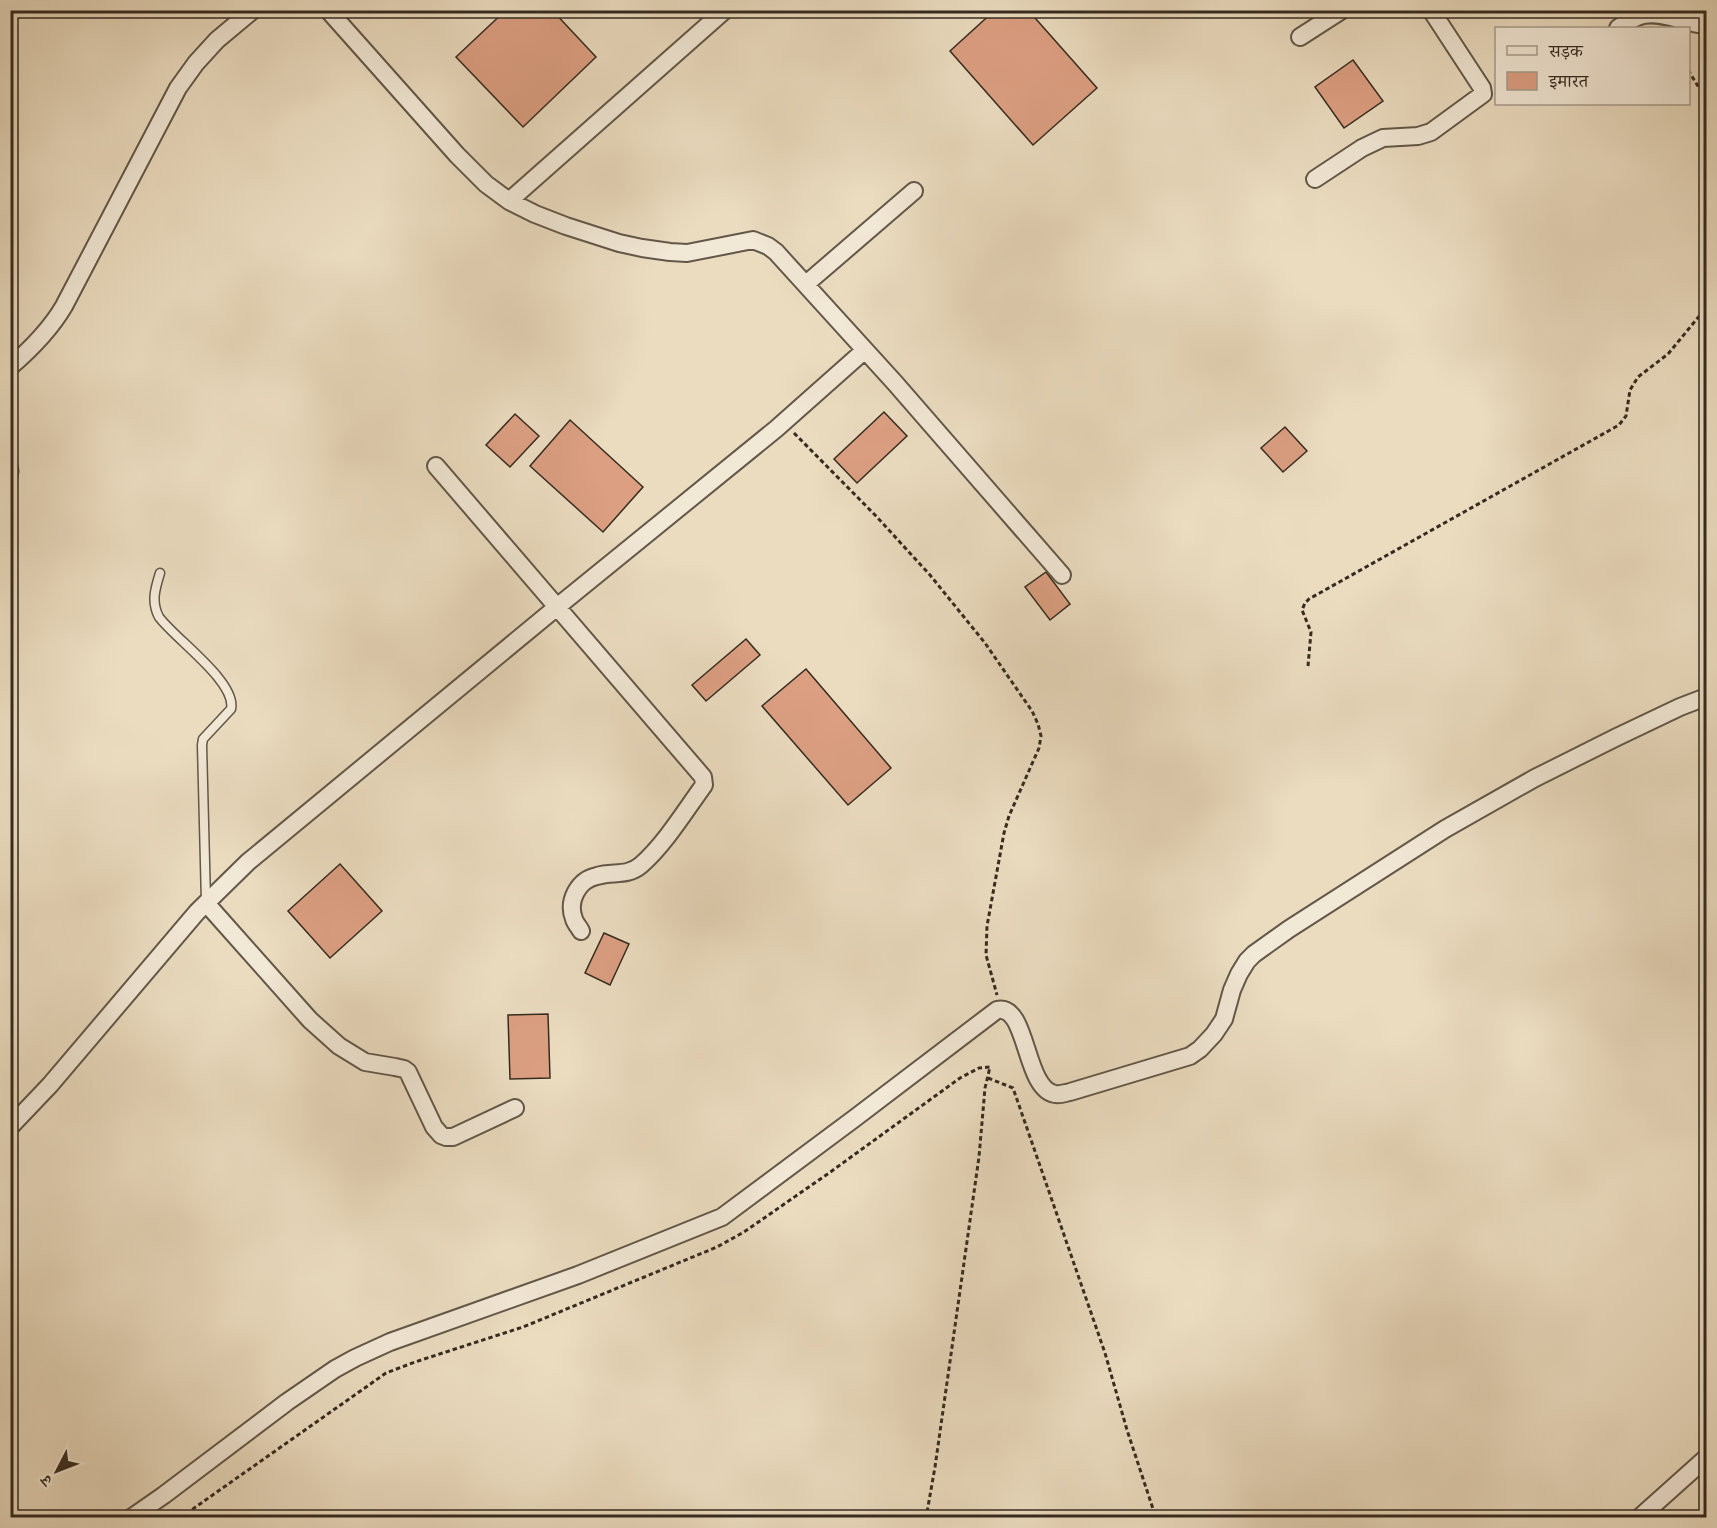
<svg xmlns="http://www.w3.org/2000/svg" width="1717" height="1528" font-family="'Sorts Mill Goudy','Noto Serif Devanagari',serif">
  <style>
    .building { fill: #dc9f82; stroke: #352b20; stroke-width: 1.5 }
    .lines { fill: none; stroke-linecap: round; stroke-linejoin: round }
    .lane-casing { stroke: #625748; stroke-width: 11 }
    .street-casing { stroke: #625748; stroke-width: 20 }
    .path { stroke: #352b20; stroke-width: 3; stroke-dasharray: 4.5 3; stroke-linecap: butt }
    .lane { stroke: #f2e8d6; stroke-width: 8 }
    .street { stroke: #f2e8d6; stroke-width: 16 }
  </style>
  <rect width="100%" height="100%" fill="#ebdcc0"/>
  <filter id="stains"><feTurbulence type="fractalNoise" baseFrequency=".00333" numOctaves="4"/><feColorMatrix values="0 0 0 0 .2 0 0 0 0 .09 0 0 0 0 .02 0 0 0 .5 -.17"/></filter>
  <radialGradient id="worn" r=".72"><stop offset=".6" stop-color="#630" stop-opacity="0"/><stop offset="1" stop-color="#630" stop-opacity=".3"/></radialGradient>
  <path class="building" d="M506 10H552L596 57 523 127 456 57Z
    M995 10H1028L1097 88 1033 145 950 51Z
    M1353 60 1383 101 1344 128 1315 87Z
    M884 412 907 436 857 483 834 459Z
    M515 414 539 436 510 467 486 445Z
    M570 420 643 487 603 532 530 466Z
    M1285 427 1307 451 1283 472 1261 448Z
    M1046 572 1070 604 1050 620 1025 587Z
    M746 639 760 655 706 701 692 685Z
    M806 669 891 768 848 805 762 706Z
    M340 864 382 911 330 958 288 911Z
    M604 933 629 944 610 985 585 973Z
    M548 1014 550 1078 510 1079 508 1015Z"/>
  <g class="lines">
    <g class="lane-casing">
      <path id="lane" d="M10 449 14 471 10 494
        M160 573C155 589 151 602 159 617 175 639 237 682 231 709L203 739 202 745 206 902"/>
    </g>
    <g class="street-casing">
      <path id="street" d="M328 10 457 155 486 184 509 201 535 214 566 226 619 243 642 248 670 252 687 253 753 240 768 246 776 252 895 383 1062 575
        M1618 28C1626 23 1634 17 1644 15 1662 11 1687 24 1706 25
        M1300 37 1342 10
        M1315 179 1362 148 1383 138 1418 136 1431 132 1483 94 1482 88 1431 10
        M509 201 725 10
        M806 284 914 191
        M10 367C31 349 50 330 64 306L178 88 196 63 217 40 253 10
        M436 466 703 777 704 785C685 811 665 844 641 865 627 877 613 871 597 876 578 880 567 901 574 919 575 923 579 927 581 931
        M206 903 310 1020 339 1046 365 1062 395 1067 404 1069 408 1072 434 1127 441 1135 446 1137H453L515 1108
        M10 1127 50 1085 197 912 248 862 557 607 776 429 865 350
        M131 1518 164 1495 287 1402 335 1369 355 1358 390 1342 578 1275 722 1217 855 1118 997 1010C1028 1003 1024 1089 1055 1094 1060 1095 1065 1093 1070 1092L1190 1056 1200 1049 1214 1034 1224 1019 1232 990 1239 974 1247 961 1254 954 1289 929 1445 829 1535 778 1617 737 1680 707 1706 697
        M1639 1518 1706 1458"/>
    </g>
    <path class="path" d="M1688 70 1706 99
      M794 433 876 516 930 575 985 643 1032 711 1038 724 1041 736 1039 748 1009 816 1004 833 987 926 986 955 997 995
      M1308 666 1311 632 1302 610 1305 603 1309 599 1619 425 1626 416 1630 390 1638 377 1668 354 1706 308
      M988 1078 1013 1088 1105 1353 1127 1430 1156 1518
      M180 1518 386 1373 415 1362 523 1327 717 1247 744 1232 829 1173 960 1078 979 1068 990 1067 985 1088 979 1157 935 1467 926 1518"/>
    <use href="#lane" class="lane"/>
    <use href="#street" class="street"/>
  </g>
  <rect width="1717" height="1528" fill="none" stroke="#ebdcc0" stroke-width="36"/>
  <rect x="12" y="12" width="1693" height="1504" fill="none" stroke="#352b20" stroke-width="3"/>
  <rect x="18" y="18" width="1681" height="1492" fill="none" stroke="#352b20" stroke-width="1.5"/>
  <rect x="1495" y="27" width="195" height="78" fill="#f2e8d6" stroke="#a69c8d" stroke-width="1.5"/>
  <rect x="1507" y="46" width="30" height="9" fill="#f2e8d6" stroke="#a69c8d" stroke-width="1.5"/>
  <text x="1549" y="57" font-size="18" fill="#352b20">सड़क</text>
  <rect x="1507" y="72" width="30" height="18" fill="#dc9f82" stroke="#a69c8d" stroke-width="1.5"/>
  <text x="1549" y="87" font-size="18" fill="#352b20">इमारत</text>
  <g transform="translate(57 1471) rotate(228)" stroke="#f2e8d6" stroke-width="4.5" paint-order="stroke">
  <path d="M0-4.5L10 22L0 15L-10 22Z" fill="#352b20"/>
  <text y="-9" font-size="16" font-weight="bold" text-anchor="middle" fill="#352b20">उ</text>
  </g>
  <rect width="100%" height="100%" filter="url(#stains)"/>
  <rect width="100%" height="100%" fill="url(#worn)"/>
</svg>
